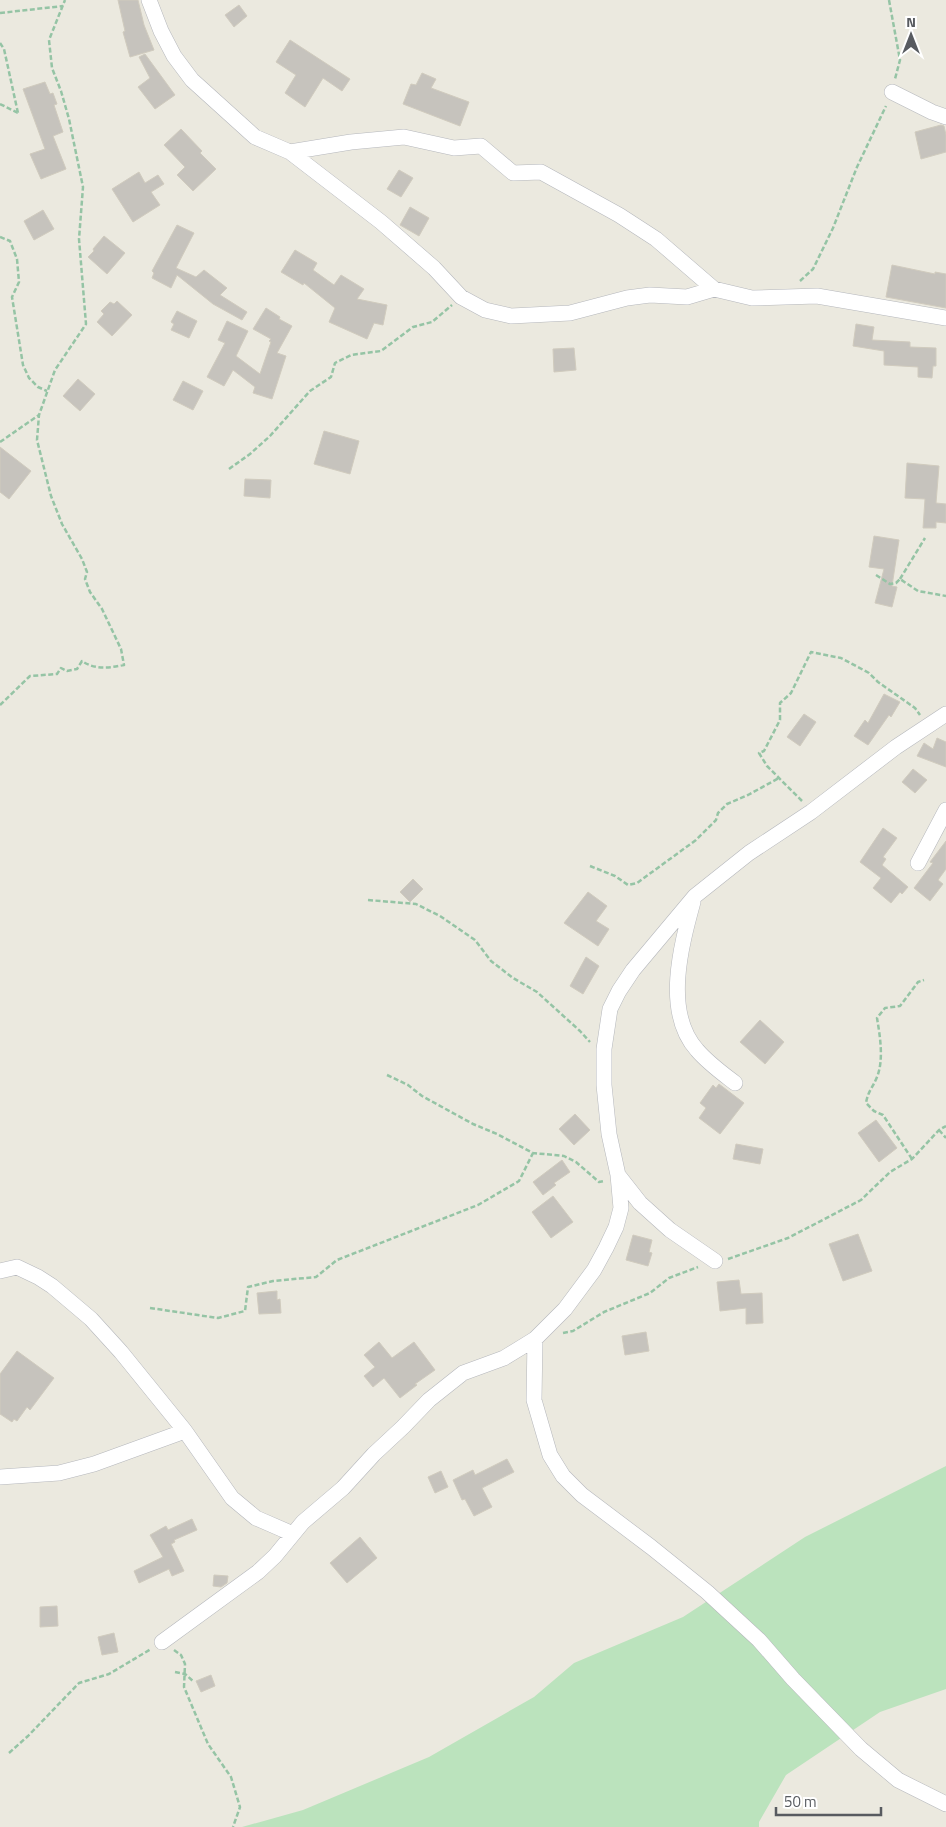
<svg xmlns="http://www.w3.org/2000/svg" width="946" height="1827" font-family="'Titillium Web',sans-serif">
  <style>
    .green { fill: #bbe3bd }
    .building { fill: #c6c3bd; stroke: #d0cbbe }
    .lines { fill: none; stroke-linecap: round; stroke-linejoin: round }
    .minor-casing { stroke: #b5b7bc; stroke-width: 16 }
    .path { stroke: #95c4a5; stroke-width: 2.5; stroke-dasharray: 5 2.5; stroke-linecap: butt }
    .minor { stroke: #fff; stroke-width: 15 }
  </style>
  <rect width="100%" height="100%" fill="#ebe9df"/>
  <path class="green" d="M946 1466V1689L880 1712 786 1775 759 1822V1827H242L303 1810 429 1757 534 1697 574 1663 683 1617 805 1537Z"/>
  <path class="building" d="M118 0H138L144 25 154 50 130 57 123 32 125 31Z
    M239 5 247 16 234 27 225 15Z
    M290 40 350 79 342 91 323 78 305 107 285 93 296 75 276 62Z
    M145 54 175 95 155 109 138 87 150 78 139 57Z
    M422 73 436 79 431 88 469 102 460 126 403 104 411 84 416 85Z
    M45 82 50 94 53 93 57 104 54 105 63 132 53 136 66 169 41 179 30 154 45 149 23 89Z
    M941 125 944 126 946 135V152L921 159 915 132Z
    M181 129 202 151 200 153 216 169 193 191 177 175 185 167 164 145Z
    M399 170 413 178 401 197 387 189Z
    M139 172 145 183 158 175 164 184 151 192 160 205 133 222 112 189Z
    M410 207 429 218 419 236 400 225Z
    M43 210 54 229 34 240 24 221Z
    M177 225 194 233 176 268 196 277 204 270 227 288 220 295 247 312 242 320 213 304 177 275 171 288 152 278 154 273 152 271Z
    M104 236 125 253 107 274 88 257 94 251 93 249Z
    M295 250 317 263 313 270 334 285 341 275 364 289 357 299 387 305 383 325 374 323 367 339 329 322 335 308 304 283 303 285 281 272Z
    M892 265 935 274V272L946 274V308L886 297Z
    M117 301 132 315 112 336 97 322 104 314 101 311 110 302 114 304Z
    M266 308 280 317 279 319 292 326 277 353 286 356 272 399 253 393 255 387 233 370 224 386 207 377 225 343 218 340 227 321 248 331 236 356 260 374 271 342 269 341 271 339 253 329Z
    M177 311 197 321 189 338 171 330 174 324 171 322Z
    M856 324 874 327 872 340 910 342V347L936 348V366H933L932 378 918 377V367L884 365V351L853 346Z
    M574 348 576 370 554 372 553 349Z
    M78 379 95 394 80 411 63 396Z
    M183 381 203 391 193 410 173 400Z
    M324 431 359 441 350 474 314 464Z
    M0 447 31 471 9 499 0 492Z
    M907 463 939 466 936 503 946 504V523L936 522V528H923L925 499 905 498Z
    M245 479 271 480 270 498 244 496Z
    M874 536 899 540 892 586 897 587 892 607 875 603 884 569 869 567Z
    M884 694 900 702 891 717 889 715 868 745 854 736 865 720 868 723Z
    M804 714 816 722 800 746 787 737Z
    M937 738 946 742V767L917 756 924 743 933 749Z
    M913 769 927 780 915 793 902 782Z
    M883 828 897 838 883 857 886 859 882 865 908 887 902 894 900 892 891 903 873 888 881 878 860 862Z
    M946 841V869L938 880 943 884 930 901 914 888 933 863 930 862Z
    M413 879 423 889 410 902 400 892Z
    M588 892 607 906 596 921 609 929 598 946 564 923Z
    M586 957 599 966 583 994 570 986Z
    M760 1020 784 1042 765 1064 740 1042Z
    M719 1084 744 1103 720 1134 699 1118 706 1108 700 1103 713 1085 716 1088Z
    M575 1114 590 1130 574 1145 559 1129Z
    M876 1120 897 1148 879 1162 858 1133Z
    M736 1144 763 1149 760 1164 733 1159Z
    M562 1160 570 1172 554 1183 556 1185 543 1195 533 1182Z
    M553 1196 573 1222 551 1238 532 1212Z
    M858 1234 872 1271 843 1281 829 1244Z
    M633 1235 652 1240 649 1252 652 1253 648 1266 626 1260Z
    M739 1280 741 1294 762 1293 763 1323 746 1324V1308L720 1311 717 1282Z
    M277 1291V1300L280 1299 281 1313 259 1314 257 1293Z
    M646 1332 649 1351 625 1355 622 1336Z
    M379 1342 392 1358 414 1342 435 1370 415 1384 417 1385 400 1398 384 1378 373 1387 364 1376 375 1367 364 1355Z
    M17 1351 54 1378 30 1410 27 1407 17 1421 14 1419 12 1422 0 1414V1374Z
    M507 1459 514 1472 482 1488 492 1507 474 1516 465 1499 462 1500 453 1480 473 1470 475 1475Z
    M441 1471 448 1487 435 1493 428 1477Z
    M192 1519 197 1530 174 1540 175 1542 171 1544 184 1571 172 1576 169 1569 139 1583 134 1571 163 1557 150 1535 166 1526 168 1530Z
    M360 1537 377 1558 347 1583 330 1563Z
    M214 1575 228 1576 227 1583 221 1587 213 1586Z
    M57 1606 58 1626 40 1627V1607Z
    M114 1633 118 1652 102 1655 98 1637Z
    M211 1675 215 1686 201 1692 196 1681Z"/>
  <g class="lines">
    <g class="minor-casing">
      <path id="minor" d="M149 0 161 31 174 56 192 80 255 137 290 152 381 222 434 268 461 297 485 310 511 316 570 313 627 298 650 295 687 297 714 289 752 298 817 296 946 318
        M892 92 932 112 946 117
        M290 152 351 142 404 137 454 148 481 146 513 173 541 172 619 215 656 239 714 289
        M918 863 946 810
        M693 902C681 946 663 1012 697 1050 708 1063 722 1073 735 1083
        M618 1175 640 1203 670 1230 715 1261
        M0 1271 17 1267 38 1277 52 1286 91 1319 121 1352 185 1431 232 1498 256 1518 293 1534
        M535 1339 534 1400 550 1455 563 1476 582 1495 651 1547 707 1592 759 1640 793 1679 861 1749 898 1780 946 1804
        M0 1477 59 1473 94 1464 185 1431
        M162 1642 258 1572 275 1556 303 1522 343 1488 374 1454 403 1427 429 1400 463 1373 504 1358 535 1339 565 1309 594 1270 606 1248 616 1227 621 1208 618 1175 609 1134 604 1085V1049L610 1009 619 991 633 970 695 896 749 853 811 812 896 747 946 714"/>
    </g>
    <path class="path" d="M889 0 900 60 895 79
      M0 13 63 6
      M0 43 4 49 18 113
      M0 104 18 113
      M0 237 10 241 17 259 19 282 12 297 23 365 29 378 38 387 47 391
      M800 281 813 269 833 228 857 167 886 106
      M0 442 39 415
      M229 469 250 454 270 436 310 391 331 377 335 363 351 355 381 351 413 327 432 322 452 305
      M876 575 890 584 896 583 900 579 918 591 946 596
      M900 579 925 538
      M0 705 30 676 57 674 61 668 67 671 77 669 82 661C95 670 109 668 124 665L121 649 102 609 90 592 85 579 87 572 82 559 62 524 51 496 37 440 39 415 55 370 86 324 79 239 83 187 69 119 61 91 52 68 49 40 65 0
      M802 801 767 766 759 753 764 751 780 720V703L791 693 811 652 841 658 869 673 878 682 915 708 920 715
      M590 866 615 876 628 885 637 883 696 840 716 820 718 813 727 804 748 795 779 778
      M368 900 416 904 440 916 475 940 491 961 513 978 537 992 580 1031 590 1042
      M387 1075 408 1085 422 1096 473 1124 497 1134 533 1153 564 1156 576 1162 599 1182 604 1181
      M939 1130 946 1138
      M912 1159 883 1115 874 1111 866 1103C868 1091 873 1087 877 1077 884 1060 880 1036 877 1018L885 1008 900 1006 918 982 924 980
      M728 1259 788 1238 861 1200 890 1172 912 1159 939 1130 946 1126
      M150 1308 218 1318 245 1311 248 1287 273 1281 316 1277 337 1260 478 1205 519 1181 533 1153
      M563 1333 573 1331 604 1312 650 1293 669 1278 698 1267
      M174 1650 181 1655 185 1664 184 1687 208 1744 231 1777 240 1807 233 1827
      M175 1672 185 1674 194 1682
      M9 1753 28 1736 79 1683 109 1674 151 1649"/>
    <use href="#minor" class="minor"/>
  </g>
  <g transform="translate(911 35)" stroke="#ffffff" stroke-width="4" paint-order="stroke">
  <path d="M0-4L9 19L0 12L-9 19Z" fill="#585b60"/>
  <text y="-8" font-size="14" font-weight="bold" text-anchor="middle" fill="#585b60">N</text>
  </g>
  <path d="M776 1807v8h105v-8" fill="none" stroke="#585b60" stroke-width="2.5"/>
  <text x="784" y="1807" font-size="15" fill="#585b60" stroke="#ffffff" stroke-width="4" paint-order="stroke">50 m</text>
</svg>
